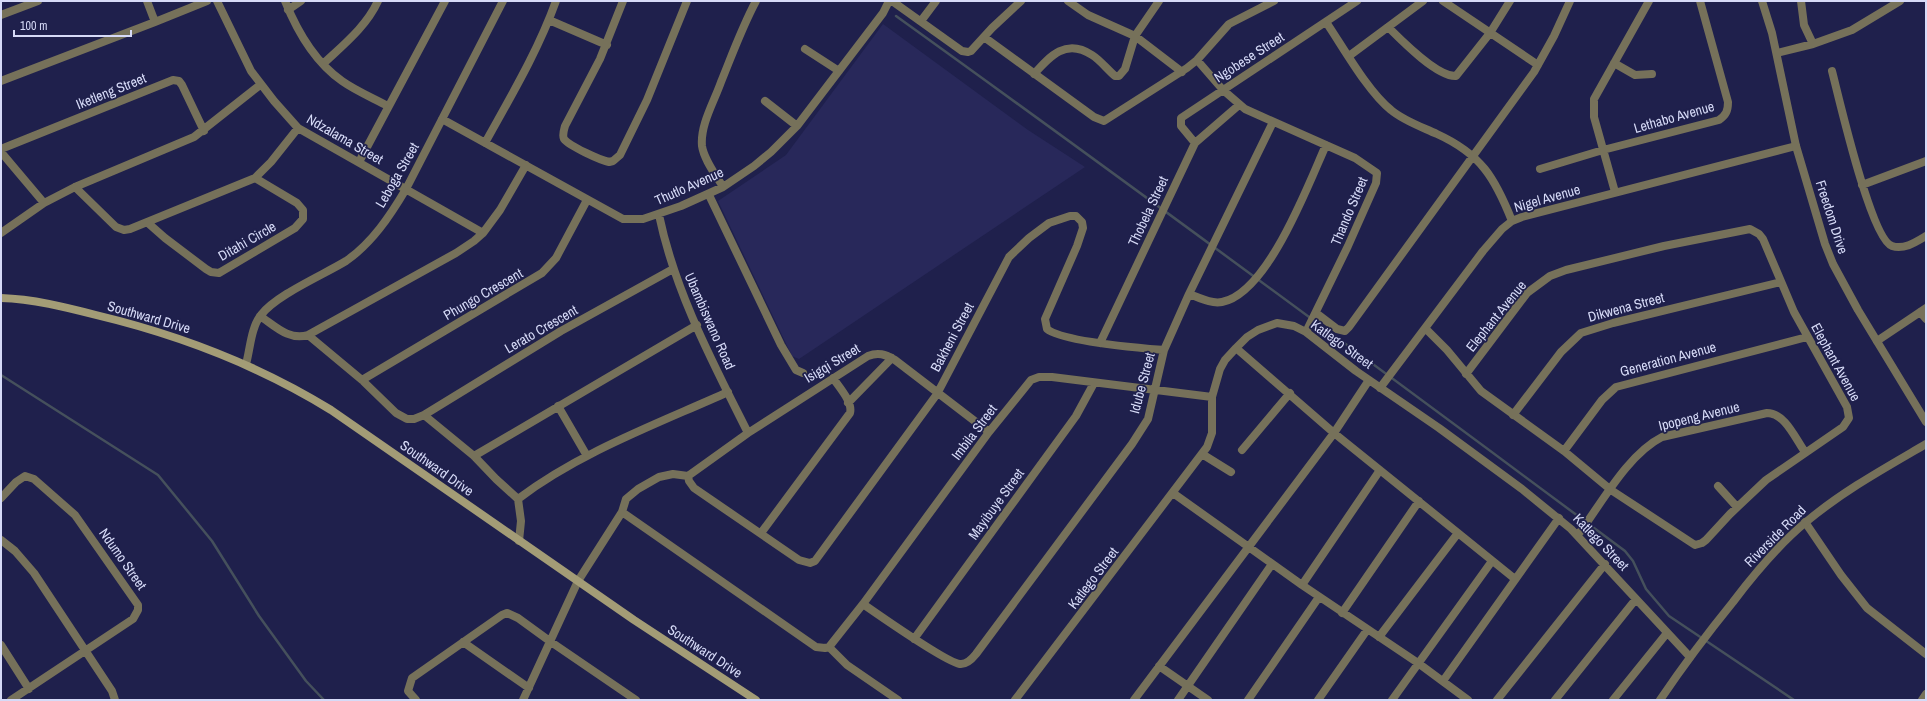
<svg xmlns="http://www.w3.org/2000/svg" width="1927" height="701" font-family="'Archivo Narrow',sans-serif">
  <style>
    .built { fill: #28285a }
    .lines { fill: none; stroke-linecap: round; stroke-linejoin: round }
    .stream { stroke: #45505c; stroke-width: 2.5 }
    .minor { stroke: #76715a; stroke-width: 8 }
    .tertiary { stroke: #76715a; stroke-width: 8 }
    .secondary { stroke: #a39c76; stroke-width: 8 }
    .labels { text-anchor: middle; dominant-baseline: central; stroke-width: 3.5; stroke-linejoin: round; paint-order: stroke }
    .street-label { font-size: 14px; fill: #d6daf7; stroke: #1f204c }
  </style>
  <rect width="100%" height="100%" fill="#1f204c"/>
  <path class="built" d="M883 24 1028 130 1085 167 799 359 792 356 718 201 786 155Z"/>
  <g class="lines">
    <path class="stream" d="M896 16C1141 192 1383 371 1625 551L1633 561 1646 589 1669 616 1794 700
      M1 375 158 475 212 541 259 616 306 681 324 700"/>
    <path class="minor" d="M147 1 155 22
      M217 1 251 71 274 101 298 128 483 233
      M285 1C297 31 315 62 342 81 356 91 373 98 388 106
      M623 1 600 59 565 126C564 130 562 135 564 139 569 146 600 160 609 162L613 161 620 155 647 100 687 1
      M892 1 962 51 968 52 971 51 992 28 1021 1
      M1068 1 1088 15 1135 36 1182 72
      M1443 1 1538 65
      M1801 1 1804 25 1813 44
      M288 10 301 1
      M1 15 38 1
      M549 20 607 45
      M921 21 936 1
      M1326 22C1343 47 1368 92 1391 110 1404 121 1422 127 1437 134 1481 154 1495 178 1512 221
      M1388 27C1401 40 1437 77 1456 76L1490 33 1510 1
      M984 37 1094 117 1104 121 1187 68 1197 60 1229 24 1274 1
      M805 49 839 71
      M1777 53 1813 44 1852 30 1900 1
      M1349 56 1423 1
      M1197 60 1223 90 1245 109 1355 158 1377 173 1376 183 1348 246 1306 332
      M1614 63 1635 75 1652 74
      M323 64C343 45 366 27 378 1
      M1832 71C1839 98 1871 239 1892 246 1904 250 1916 242 1926 236
      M1034 74C1050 56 1066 38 1092 55 1100 60 1107 69 1115 76H1119L1125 69 1135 36 1159 1
      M1 81 155 22 207 1
      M765 101 797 126
      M442 119 623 219H643L681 206 723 187 754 166 771 152 797 126 883 13 889 1
      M485 143C511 96 538 51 556 1
      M1195 143 1181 126V118L1357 1
      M1 149 173 80 179 81 182 85 204 131
      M1 152 44 203 75 187 194 137 260 85
      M359 162 445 1
      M1540 169 1603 150 1719 120C1726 115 1728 111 1728 102L1700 1
      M1862 185 1926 161
      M75 187 116 227 124 230 130 229 255 178 271 162 298 128
      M723 187C716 175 704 160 702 146 700 125 714 102 721 82 732 55 742 27 756 1
      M1615 192 1594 117V99L1649 1
      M709 195 781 345 796 370 803 373
      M659 215C675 292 713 363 748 433
      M148 223 165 238 206 269 211 272 219 273 295 228 303 219V210L297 203 255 178
      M1 233 44 203
      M1189 294C1200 298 1211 304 1222 302 1268 293 1308 185 1326 145
      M1920 312 1926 319
      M1316 313 1337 329 1345 331 1349 327 1534 72 1554 36 1570 1
      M260 316C275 326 289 341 308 335L456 253 474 241 483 233 500 210 526 165
      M1425 328 1447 350 1481 391 1564 451 1611 490 1695 545 1702 543 1706 540 1730 514 1766 480 1843 427 1849 418 1847 407 1794 312 1763 239 1759 234 1750 229 1664 246 1566 270 1550 276 1527 293 1466 374
      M308 335 362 380 396 413 407 419H414L424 415 561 331 673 269
      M1877 341 1926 308
      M1100 343 1195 143 1239 105
      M1236 348 1334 433 1515 579
      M246 364C250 350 251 327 261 315 276 295 323 275 346 261 372 243 390 216 406 189L503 1
      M362 380 542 273 556 258 587 200
      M1380 388 1483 251 1502 229 1512 221 1522 217 1796 146
      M848 403 892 358
      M558 406 587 456
      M424 415 474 456 496 479 518 499 521 521 519 541
      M1513 415 1561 352 1581 333 1613 323 1781 282
      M1242 450 1290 393
      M1564 451 1602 400 1616 387 1807 337
      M1202 454 1231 472
      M474 456 697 325
      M688 476 689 481 694 488 799 560 810 563 815 561 937 394 1009 257 1029 238 1049 223 1070 216H1076L1082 222 1083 228 1077 246 1045 319 1047 329C1063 342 1140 348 1164 350
      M688 476 748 433 868 356C878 352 885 354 895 360L989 432
      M1718 486 1737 507
      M1173 493 1302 585 1418 663 1468 700
      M1 498 16 482 25 476 34 479 75 515 138 605V610L133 619 11 700
      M518 499C580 452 657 424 728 392
      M622 512 816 647 825 648 829 647
      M1805 522 1841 575 1867 608 1926 654
      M761 533 850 413C853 402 839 387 833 378
      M1578 535C1601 504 1628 454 1662 437L1767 413C1785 413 1795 438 1805 452
      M1 540 15 551 34 573 112 691 115 700
      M1302 585 1380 470
      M863 604C876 613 950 665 961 664 967 664 972 659 976 654L1132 444 1148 419 1164 350 1189 294 1273 122
      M1342 613 1419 501
      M1379 637 1458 533
      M914 639 1076 416 1094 383
      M463 642 529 688
      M1 645 29 689
      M829 647 863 604 989 432 1031 380 1039 377H1052L1212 397
      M829 647 847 665 898 700
      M1159 666 1208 700
      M1443 681 1559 518
      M416 700 408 691 412 678 502 615 507 613 518 618 551 642 636 700
      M523 700 578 581 622 512 626 499 638 489 659 477 673 474 688 476
      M1015 700 1207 447 1212 433V397L1220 369 1225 360 1236 348 1247 337 1258 330 1277 323 1294 326 1306 332 1356 371 1439 428 1522 489 1571 529 1690 657
      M1134 700 1334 433 1369 380
      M1178 700 1272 564
      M1248 700 1319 597
      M1318 700 1367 630
      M1392 700 1492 561
      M1497 700 1605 564
      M1555 700 1636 599
      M1613 700 1667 633
      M1922 700 1926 694"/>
    <path class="tertiary" d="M1762 1 1772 33 1796 146 1825 244 1833 264 1858 310 1926 422
      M1660 700C1683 666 1707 634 1733 602 1755 573 1778 545 1806 522 1843 491 1885 468 1926 444"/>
    <path class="secondary" d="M1 298C33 299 65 307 96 315 180 335 258 365 331 410L634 620 756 700"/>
  </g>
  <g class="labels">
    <g class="street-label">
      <text transform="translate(1249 57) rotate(-33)">Ngobese Street</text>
      <text transform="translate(111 91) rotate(-22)">Iketleng Street</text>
      <text transform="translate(1674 117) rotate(-16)">Lethabo Avenue</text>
      <text transform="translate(345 139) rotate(30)">Ndzalama Street</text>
      <text transform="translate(397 175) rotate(-60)">Leboga Street</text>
      <text transform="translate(689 186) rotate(-24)">Thutlo Avenue</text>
      <text transform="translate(1547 198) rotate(-16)">Nigel Avenue</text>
      <text transform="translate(1148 211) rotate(-65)">Thobela Street</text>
      <text transform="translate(1349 211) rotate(-67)">Thando Street</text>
      <text transform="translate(1832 217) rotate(72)">Freedom Drive</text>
      <text transform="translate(247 241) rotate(-30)">Ditahi Circle</text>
      <text transform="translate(483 294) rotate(-30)">Phungo Crescent</text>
      <text transform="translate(1626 307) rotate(-15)">Dikwena Street</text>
      <text transform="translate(1496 316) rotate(-51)">Elephant Avenue</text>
      <text transform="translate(149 317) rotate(16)">Southward Drive</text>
      <text transform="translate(710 321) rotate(66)">Ubambiswano Road</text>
      <text transform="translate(541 329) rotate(-30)">Lerato Crescent</text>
      <text transform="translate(952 337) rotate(-62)">Bakheni Street</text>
      <text transform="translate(1342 344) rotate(36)">Katlego Street</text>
      <text transform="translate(1668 359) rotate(-15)">Generation Avenue</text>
      <text transform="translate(1836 362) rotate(61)">Elephant Avenue</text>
      <text transform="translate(832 363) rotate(-31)">Isigqi Street</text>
      <text transform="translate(1142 383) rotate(-75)">Idube Street</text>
      <text transform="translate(1699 416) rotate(-14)">Ipopeng Avenue</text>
      <text transform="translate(974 432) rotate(-53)">Imbila Street</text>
      <text transform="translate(437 468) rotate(35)">Southward Drive</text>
      <text transform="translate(996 504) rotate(-54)">Mayibuye Street</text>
      <text transform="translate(1775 536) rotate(-45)">Riverside Road</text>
      <text transform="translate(1601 542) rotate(46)">Katlego Street</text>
      <text transform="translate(123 559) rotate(55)">Ndumo Street</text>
      <text transform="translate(1093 578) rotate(-53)">Katlego Street</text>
      <text transform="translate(705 651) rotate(33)">Southward Drive</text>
    </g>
  </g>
  <rect width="1927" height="701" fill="none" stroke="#d6daf7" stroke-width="4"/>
  <path d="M14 30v6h117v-6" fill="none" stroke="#d6daf7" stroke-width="2"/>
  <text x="20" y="30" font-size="12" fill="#d6daf7" stroke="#1f204c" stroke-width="3" paint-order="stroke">100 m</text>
</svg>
